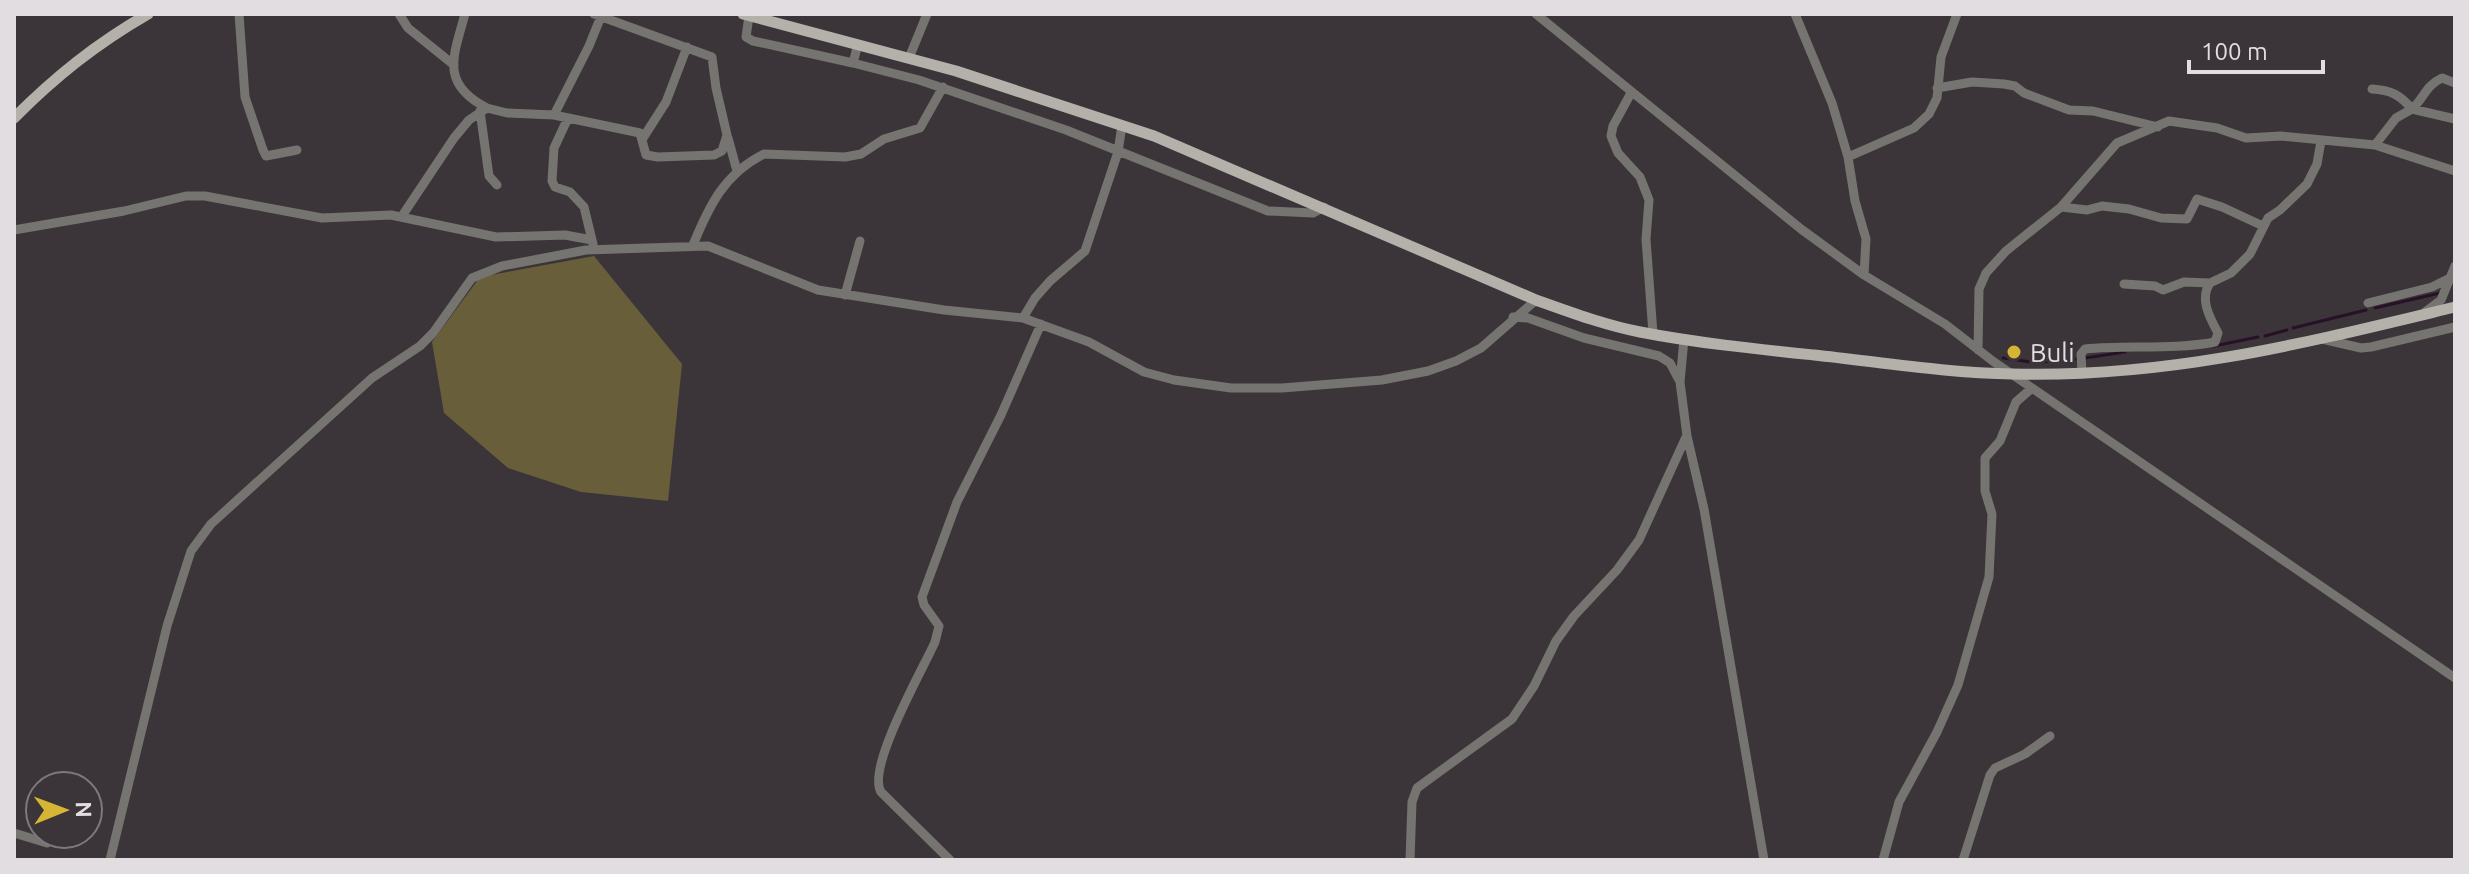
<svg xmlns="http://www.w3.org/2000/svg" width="2469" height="874" font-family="Ubuntu,sans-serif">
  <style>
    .forest { fill: #685e3a }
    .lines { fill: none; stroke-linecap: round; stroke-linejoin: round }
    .stream { stroke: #281127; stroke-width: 3 }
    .minor { stroke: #757471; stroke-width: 9 }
    .major { stroke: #b3b1aa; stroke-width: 11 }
    .poi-dot { fill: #d6b534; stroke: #3b353a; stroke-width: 3 }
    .labels { text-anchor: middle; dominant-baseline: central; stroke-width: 6; stroke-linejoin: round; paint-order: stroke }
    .poi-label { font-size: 26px; fill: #e1dde1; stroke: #3b353a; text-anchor: start }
  </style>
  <rect width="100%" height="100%" fill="#3b353a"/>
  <path class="forest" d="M594 256 682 364 668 501 581 492 508 468 444 413 432 342 480 277Z"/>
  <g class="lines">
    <path class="stream" d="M2375 308 2440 293
      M2293 328 2366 310
      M2265 336 2287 330
      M2214 346 2258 337
      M2003 358 2031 362
      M2085 358 2125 352
      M2041 362 2077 359"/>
    <path class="minor" d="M239 14 245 97 263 150 266 156 297 150
      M399 14 408 28 454 65
      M465 14C453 57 440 84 487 108
      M1536 14 1801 229 1864 275 1945 324 1994 362 2455 678
      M1795 14 1832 103 1848 157 1855 201 1866 239 1864 275
      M749 16 746 37 753 41 853 63 858 44
      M909 58 927 14
      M853 63 919 80 1066 130 1268 211 1313 213 1324 207
      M1937 88 1972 82 2004 84 2015 86 2024 93 2069 110 2093 111 2158 127
      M2372 89C2391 90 2400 95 2412 109 2425 97 2425 86 2442 78L2455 83
      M1631 93 1613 126 1611 136 1618 153 1640 177 1649 200 1646 239 1653 334
      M480 111 489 176 497 185
      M554 115 589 46 602 14
      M568 118 554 148 552 181 555 187 570 192 584 207 593 244
      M643 138 666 102 687 47
      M728 138 737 171
      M2375 145 2396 118 2412 109 2455 119
      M1848 157 1914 128 1929 114 1937 98 1941 57 1957 14
      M2061 207 2087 210 2102 206 2129 209 2161 218 2187 219 2197 199 2222 207 2263 226
      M402 216 454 138 469 120 487 108 507 113 554 115 640 133 646 155 658 157 714 155 722 151 727 135 716 88 712 57 594 14
      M14 230 124 211 186 196H205L322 218 391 215 496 237 565 235 592 240
      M693 245C709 206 724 174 764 154L845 157 861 154 884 139 920 128 943 87
      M2124 284 2155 286 2163 290 2184 282 2210 283 2231 273 2250 254 2268 218 2280 210 2307 184 2317 164 2321 141
      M845 295 860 241
      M2368 303 2432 287 2448 279
      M2425 312 2441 300 2455 266
      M1513 317 1528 318 1584 338 1659 356 1670 363 1679 380
      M1023 318 1035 298 1050 281 1085 251 1118 152 1122 125
      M1684 339 1680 382 1687 436 1704 509 1764 860
      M2322 339 2361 348 2371 347 2455 327
      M1978 350 1979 289 1986 273 2006 251 2061 207 2117 143 2169 121 2217 128 2246 138 2281 136 2375 145 2455 171
      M2082 373 2081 354 2085 349C2128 345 2173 350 2215 342L2218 333C2210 318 2199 299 2210 283
      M14 833 47 843
      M110 860 167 626 191 551 211 524 372 378 420 346 433 333 472 278 502 266 586 250 708 246 818 290 944 310 1023 318 1089 342 1144 372 1174 380 1231 388H1282L1382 380 1428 371 1456 361 1481 348 1536 300
      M950 860 881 792C866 768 923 669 935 642L939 626 924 605 922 597 957 502 1001 415 1041 324
      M1410 860 1412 802 1417 788 1512 719 1534 686 1556 641 1574 616 1617 570 1639 540 1686 437
      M1883 860 1899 802 1937 732 1958 685 1989 577 1992 514 1985 491V458L2000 441 2016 402 2032 388
      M1963 860 1990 775 1995 768 2025 754 2050 736"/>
    <path class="major" d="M743 14 956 71 1154 136 1536 300C1570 312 1604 325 1640 332 1697 343 1756 349 1814 355 1880 362 1947 373 2013 374 2169 378 2305 343 2455 307
      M14 118C56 76 96 44 148 14"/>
  </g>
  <circle class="poi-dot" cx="2014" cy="352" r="8"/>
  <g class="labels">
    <g class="poi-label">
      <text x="2030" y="352">Buli</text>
    </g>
  </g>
  <rect width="2469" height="874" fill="none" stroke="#e1dde1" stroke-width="32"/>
  <g transform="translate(64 810) rotate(89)"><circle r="38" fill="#3b353a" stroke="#7d787d" stroke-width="2"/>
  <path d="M0-6L14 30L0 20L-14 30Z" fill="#d6b534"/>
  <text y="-12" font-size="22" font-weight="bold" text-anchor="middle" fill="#e1dde1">N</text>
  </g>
  <path d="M2189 60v12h134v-12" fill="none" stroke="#e1dde1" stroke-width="4"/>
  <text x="2201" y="60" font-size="24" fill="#e1dde1" stroke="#3b353a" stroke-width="6" paint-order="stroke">100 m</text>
</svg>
